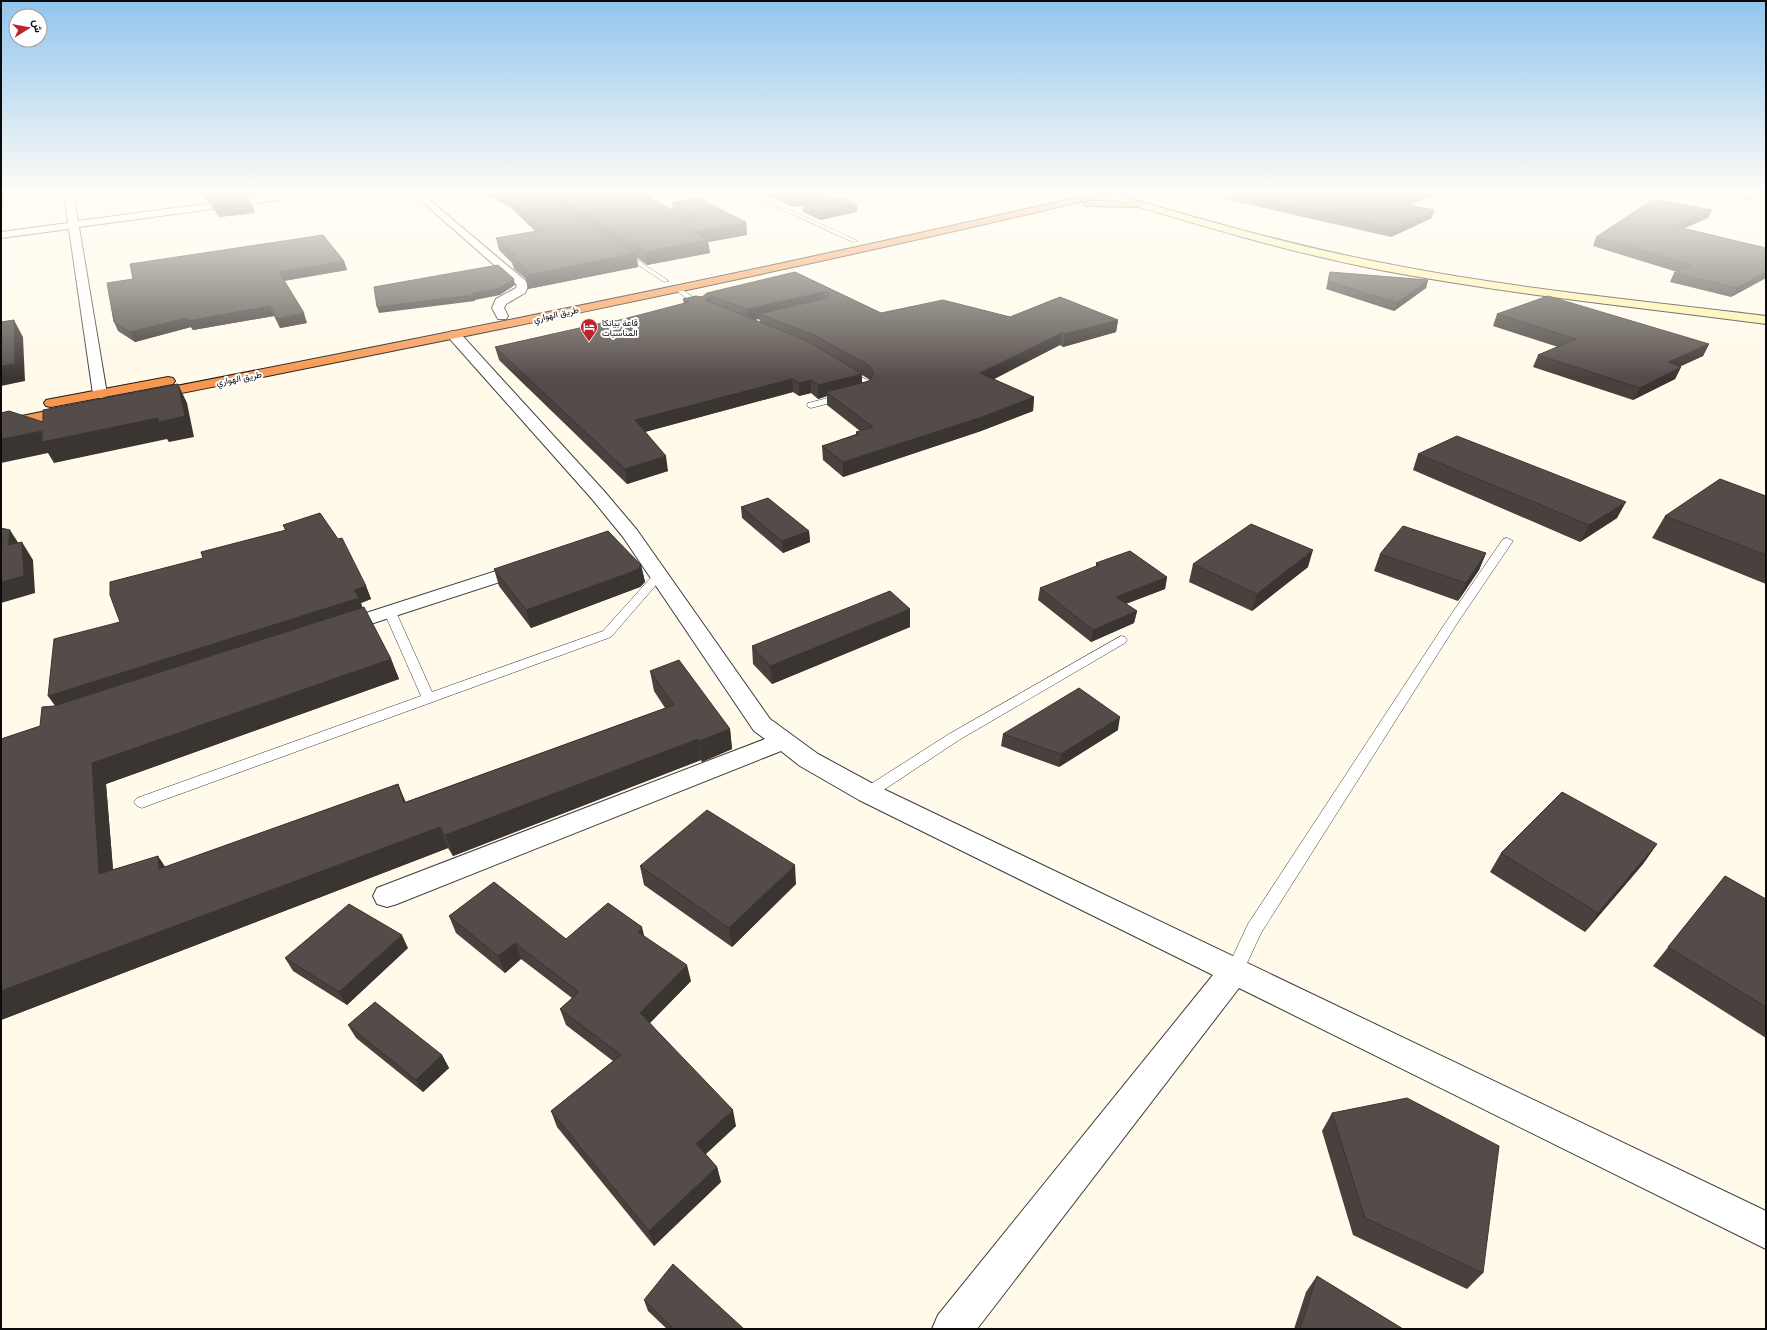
<svg xmlns="http://www.w3.org/2000/svg" width="1767" height="1330" font-family="'Noto Serif',Vazirmatn,serif">
  <style>
    .lines { fill: none; stroke-linecap: round; stroke-linejoin: round }
    .lane-casing { stroke: #3e3e3e; stroke-width: 1 }
    .street-casing { stroke: #3e3e3e; stroke-width: 2 }
    .secondary-casing { stroke: #2d2d2d; stroke-width: 2 }
    .highway-casing { stroke: #1c1c1c; stroke-width: 2 }
    .lane { fill: #fff; fill-rule: evenodd }
    .street { fill: #fff; fill-rule: evenodd }
    .secondary { fill: #fff2a5; fill-rule: evenodd }
    .highway { fill: #f7974f; fill-rule: evenodd }
    .wall { fill: #48413e; fill-rule: evenodd }
    .shaded-wall { fill: #3b3532 }
    .building { fill: #544c48; stroke: #3b3532 }
    .labels { text-anchor: middle; dominant-baseline: central; stroke-width: 4; stroke-linejoin: round; paint-order: stroke }
    .far-street-label { font-size: 9px; fill: #0b0b0b; stroke: #fff }
    .far-poi-label { font-size: 9px; fill: #0b0b0b; stroke: #fff; text-anchor: start }
  </style>
  <rect width="100%" height="100%" fill="#fffaea"/>
  <g class="lines">
    <g class="lane-casing">
      <path id="lane" d="M744 192H750L858 241 853 242Z
        M890 192H900L829 206 826 204Z
        M620 251H624L669 281 664 282 620 253Z
        M674 287H678L707 306 703 308H700L674 289Z
        M846 369 869 381 873 388 869 393 811 408 808 407 807 405 808 403 863 389 864 388 863 385 843 374V370Z
        M1507 538 1513 541 1456 625 1261 933 1241 976 1235 979 1229 976 1226 971 1248 924 1444 625 1503 539Z
        M659 572 665 575 663 577 611 637 147 806 142 808 137 806 134 802 137 798 421 696 384 612 386 609H394L396 612 432 692 603 631 655 573Z
        M1121 636 1125 637 1127 640 1125 643 959 740 873 797 868 798 863 797 860 793 863 789 949 734Z"/>
    </g>
    <g class="street-casing">
      <path id="street" d="M64 192H73L78 221 285 193 290 196 285 199 79 227 107 394 105 397 100 398 95 397 93 394 69 229 1 238V232L68 223Z
        M411 192H420L527 282 529 284 525 293 506 304 504 308 508 316 506 319H498L492 308 496 299 516 288 517 285Z
        M1722 192H1741L1761 195 1763 197 1758 200 1727 195Z
        M454 331 459 332 604 491 637 530 770 719 818 754 877 786 1766 1211V1249L1239 988 977 1329H932L938 1315 1213 975 859 800 800 766 781 751 397 904 387 907 377 904 373 896 377 888 765 739 754 731 623 537 592 499 449 338 447 335 449 332Z
        M524 562 531 564 534 568 531 572 349 631 342 633 335 631 332 627 335 623Z"/>
    </g>
    <g class="secondary-casing">
      <path id="secondary" d="M1098 192H1107C1197 218 1286 244 1378 262 1506 288 1637 300 1766 316V324C1637 307 1507 294 1380 270 1284 251 1192 223 1099 195Z"/>
    </g>
    <g class="highway-casing">
      <path id="highway" d="M1099 192H1114L1109 195C791 271 471 336 151 399L146 398 144 395 146 392 151 391C468 329 785 266 1099 192Z
        M1089 201H1139L1144 204 1139 207 1086 206 1084 204Z
        M168 377 173 378 175 381 173 384 51 407 46 406 44 403 46 400 51 399Z
        M72 406 77 408 80 411 77 414 1 430V420Z"/>
    </g>
    <use href="#lane" class="lane"/>
    <use href="#street" class="street"/>
    <use href="#secondary" class="secondary"/>
    <use href="#highway" class="highway"/>
  </g>
  <path class="wall" d="M200 192H240L242 195 251 202 255 213 219 217 214 210 210 202H208Z
    M479 192H640L673 210 672 202 746 222 747 235 708 242 710 253 647 265 637 258 638 267 528 289 526 279 514 269 512 263 499 250 496 238 535 231 510 207Z
    M760 192H819L831 197V200L857 212 820 220 803 212V205H806L793 207Z
    M1206 192H1432L1431 196 1410 205 1432 218 1391 237 1225 199 1226 196Z
    M1708 218 1684 228 1766 248V278L1731 297 1670 282 1674 273 1677 272 1593 246 1596 237Z
    M344 261 347 270 284 281 307 323 280 328 274 316 193 330 191 327 135 342 118 331 114 322Z
    M795 272 881 313 1010 317 1118 320 1116 332 1063 347 1060 345 993 379 1034 397 1033 411 981 431 843 477 823 460 822 446 856 434V432L860 431 827 405V396L818 399 811 393 799 396 793 392 645 432 668 471 627 484 499 360 495 347 616 321 684 304 683 299 702 297ZM759 319 760 322 754 320ZM862 375 870 380 869 381 862 383Z
    M1330 272 1428 280 1426 288 1394 311 1326 289Z
    M1497 314 1709 344 1703 356 1680 366 1681 367 1675 379 1633 400 1533 367 1538 355 1558 347 1493 326Z
    M1418 454 1617 518 1580 542 1413 470Z
    M1766 496V584L1652 538 1665 516Z
    M741 507 809 531 810 542 783 553 742 518Z
    M283 525 366 586 371 599 361 603 362 607 391 659 399 679 106 784 113 869 165 867 398 784 405 802 665 708 654 691 650 671 730 729 732 749 702 762 701 760 453 856 448 848 1 1020V739L40 726 55 706 120 622 285 530Z
    M1486 553 1479 570 1458 601 1374 571 1380 554Z
    M1096 563 1167 577 1165 589 1126 604 1137 611 1134 623 1091 642 1038 600 1040 588 1096 567Z
    M1193 564 1308 567 1252 611 1189 582Z
    M641 565 645 582 640 587 531 628 499 586 494 569Z
    M910 609V627L772 684 753 664 752 646Z
    M1118 730 1059 767 1001 746 1003 734Z
    M1657 844 1643 864 1585 932 1490 872 1501 853Z
    M640 866 796 884 732 947 644 885Z
    M1725 876 1766 899V1038L1653 966Z
    M449 916 566 939 644 936 691 981 650 1023 736 1126 706 1154 717 1167 721 1182 654 1246 557 1127 551 1111 613 1061 566 1025 560 1009 572 998 521 959 505 973 456 933Z
    M408 948 347 1005 293 971 285 958Z
    M348 1025 442 1055 449 1068 423 1092 356 1038Z
    M1332 1113 1483 1273 1467 1289 1353 1235 1322 1131Z
    M1317 1276 1403 1329H1294L1306 1292Z
    M644 1300 744 1329H667L648 1311Z"/>
  <path class="shaded-wall" d="M1 192H6L1 214Z
    M228 192H240L242 197 209 199 210 202H208L205 195Z
    M1426 192H1432L1431 196 1397 210 1400 203Z
    M831 197V200L793 207 792 203Z
    M251 202 255 213 219 217 214 206Z
    M857 205V212L820 220 819 213Z
    M1434 210 1432 218 1391 237 1393 229Z
    M1712 210 1708 218 1669 235 1673 226Z
    M746 222 747 235 708 242 710 253 647 265 645 252 693 232Z
    M636 253 638 267 528 289 525 276Z
    M344 261 347 270 282 281 279 272Z
    M1766 272V278L1731 297 1736 288Z
    M514 279 515 285 500 295 475 300V301L379 313 377 307 472 293Z
    M1428 280 1426 288 1394 311 1397 303Z
    M824 292 825 304 759 314V319L748 321 747 309Z
    M711 296 712 308 705 300Z
    M270 306 274 316 193 330 191 327 135 342 130 332 187 318Z
    M304 313 307 323 280 328 277 319Z
    M14 320 23 337 25 381 1 386V366Z
    M1118 320 1116 332 1063 347 1065 334Z
    M1062 333 1060 345 979 387 980 373Z
    M1709 344 1703 356 1662 375 1668 362Z
    M1681 367 1675 379 1633 400 1640 388Z
    M862 374V387L826 392 827 396 818 399V385Z
    M792 379 793 392 637 434 635 420Z
    M811 380V393L799 396V383Z
    M178 384 187 403 194 437 169 442 167 439 54 463 48 453 1 463V439L42 431Z
    M1034 397 1033 411 981 431 843 477V462Z
    M666 456 668 471 627 484 625 469Z
    M1626 502 1617 518 1580 542 1589 525Z
    M10 530 21 547 8 545Z
    M809 531 810 542 783 553 782 541Z
    M22 542 33 560 35 593 1 603V582Z
    M1313 550 1308 567 1252 611 1257 594Z
    M1486 553 1479 570 1458 601 1466 583Z
    M641 565 645 582 640 587 531 628 526 610Z
    M1167 577 1165 589 1114 608 1116 597Z
    M366 586 371 599 361 603 364 612 58 710 48 696Z
    M910 609V627L772 684 770 666Z
    M1137 611 1134 623 1091 642 1093 630Z
    M391 659 399 679 106 784 115 895 99 874 92 763Z
    M1120 717 1118 730 1059 767 1061 754Z
    M730 729 732 749 702 762 699 741Z
    M698 739 701 760 453 856 445 835Z
    M398 784 407 805 404 803Z
    M440 827 448 848 1 1020V991Z
    M1657 844 1643 864 1585 932 1598 913Z
    M158 856 172 877 159 869Z
    M795 865 796 884 732 947 729 928Z
    M642 927 646 943 638 932Z
    M402 935 408 948 347 1005 339 992Z
    M515 943 521 959 505 973 498 956Z
    M687 965 691 981 644 1029 640 1013Z
    M442 1055 449 1068 423 1092 416 1080Z
    M733 1110 736 1126 700 1159 696 1144Z
    M717 1167 721 1182 654 1246 649 1231Z"/>
  <path class="building" d="M203 192H228L205 195Z
    M500 192H539L636 253 525 276 527 269 511 256 515 255 496 238 544 230 508 195Z
    M551 192H640L688 219 694 218 695 216 672 202 698 198 746 222 693 232 708 240 645 252Z
    M767 192H819L831 197 792 203Z
    M1227 192H1426L1400 203 1434 210 1393 229Z
    M245 195 251 202 214 206 209 199Z
    M841 198 857 205 819 213 803 205Z
    M1654 199 1712 210 1673 226 1766 248V272L1736 288 1674 273 1691 265 1596 237Z
    M323 235 344 261 279 272 304 313 277 319 270 306 188 321 187 318 130 332 114 322 107 283 133 279 130 264Z
    M498 265 514 279 498 289 472 293 474 295 377 307 374 287Z
    M795 272 881 313 943 300 1010 317 1060 297 1118 320 1065 334 1062 333 980 373 1034 397 982 417 843 462 822 446 859 434 856 432 873 427 826 392 869 381 874 374 870 366 814 335 759 314 828 298 829 292H824L747 309 711 296 705 300 807 341 862 374 818 385 811 380 799 383 792 379 635 420 666 456 625 469 495 347 615 320 616 321 689 302 683 299 696 296 702 297 707 293Z
    M1330 272 1428 280 1397 303 1328 281Z
    M1548 296 1709 344 1668 362 1681 367 1640 388 1538 355 1576 339 1497 314Z
    M14 320 15 364 1 366V322Z
    M178 384 185 416 159 422 158 418 42 442V431L1 439V413L9 411 43 422V410Z
    M1457 436 1626 502 1589 525 1418 454Z
    M1720 479 1766 496V555L1665 516Z
    M768 498 809 531 782 541 741 507Z
    M320 513 338 539 342 538 366 586 354 590 359 598 48 696 54 639 120 622 110 595V582L203 558 201 552 286 530 283 525Z
    M1251 524 1313 550 1257 594 1193 564Z
    M1403 526 1486 553 1466 583 1380 554Z
    M1 528 10 530 8 545 22 542 24 576 1 582Z
    M608 531 641 565 637 570 526 610 494 569Z
    M1130 551 1167 577 1116 597 1137 611 1093 630 1040 588 1099 565 1096 563Z
    M890 591 910 609 770 666 752 646Z
    M364 607 391 659 92 763 99 874 158 856 159 869 398 784 404 803 674 705 650 671 679 660 730 729 699 741 698 739 445 835 440 827 1 991V739L40 726 42 707 54 706Z
    M1079 688 1120 717 1061 754 1003 734Z
    M1562 792 1657 844 1598 913 1501 853Z
    M707 810 795 865 729 928 640 866Z
    M1725 876 1766 899V1007L1668 947Z
    M494 882 566 939 608 903 642 927 638 932 687 965 640 1013 733 1110 696 1144 717 1167 649 1231 551 1111 621 1055 560 1009 579 992 515 943 498 956 449 916Z
    M349 904 402 935 339 992 285 958Z
    M375 1002 442 1055 416 1080 348 1025Z
    M1407 1098 1499 1146 1483 1273 1365 1218 1332 1113Z
    M673 1264 744 1329H674L644 1300Z
    M1317 1276 1403 1329H1300Z"/>
  <linearGradient id="sky" x2="0" y2="1"><stop stop-color="#91c5ee"/><stop offset="0.51" stop-color="#fffdf6"/><stop offset="1" stop-color="#fffdf6" stop-opacity="0"/></linearGradient>
  <rect width="1767" height="378" fill="url(#sky)"/>
  <defs>
    <g id="hotel-pin" transform="scale(0.9)"><path d="M0 17L-7.5 6A9.5 9.5 0 1 1 7.5 6Z" fill="#bd222d" stroke="#fff"/><path d="M-6-4.5h1.5V1H6V5H4.5V3h-9V5H-6ZM-4 0a1.8 1.8 0 1 1 3.6 0ZM.5 0V-2.5h3Q6-2.5 6 0Z" fill="#fff"/></g>
  </defs>
  <g fill-rule="evenodd">
    <use href="#hotel-pin" x="589" y="327"/>
  </g>
  <g class="labels">
    <g class="far-street-label">
      <text transform="translate(556 314) rotate(-12)">طريق الهواري</text>
      <text transform="translate(239 378) rotate(-11)">طريق الهواري</text>
    </g>
    <g class="far-poi-label">
      <text x="602" y="322">قاعة بيانكا<tspan x="602" dy="10">المناسبات</tspan></text>
    </g>
  </g>
  <rect width="1767" height="1330" fill="none" stroke="#0b0b0b" stroke-width="4"/>
  <g transform="translate(28 28) rotate(79)"><circle r="19" fill="#ffffff" stroke="#9d9d9d"/>
  <path d="M0-3L7 15L0 10L-7 15Z" fill="#bd222d"/>
  <text y="-6" font-size="11" font-weight="bold" text-anchor="middle" fill="#0b0b0b">ش</text>
  </g>
</svg>
